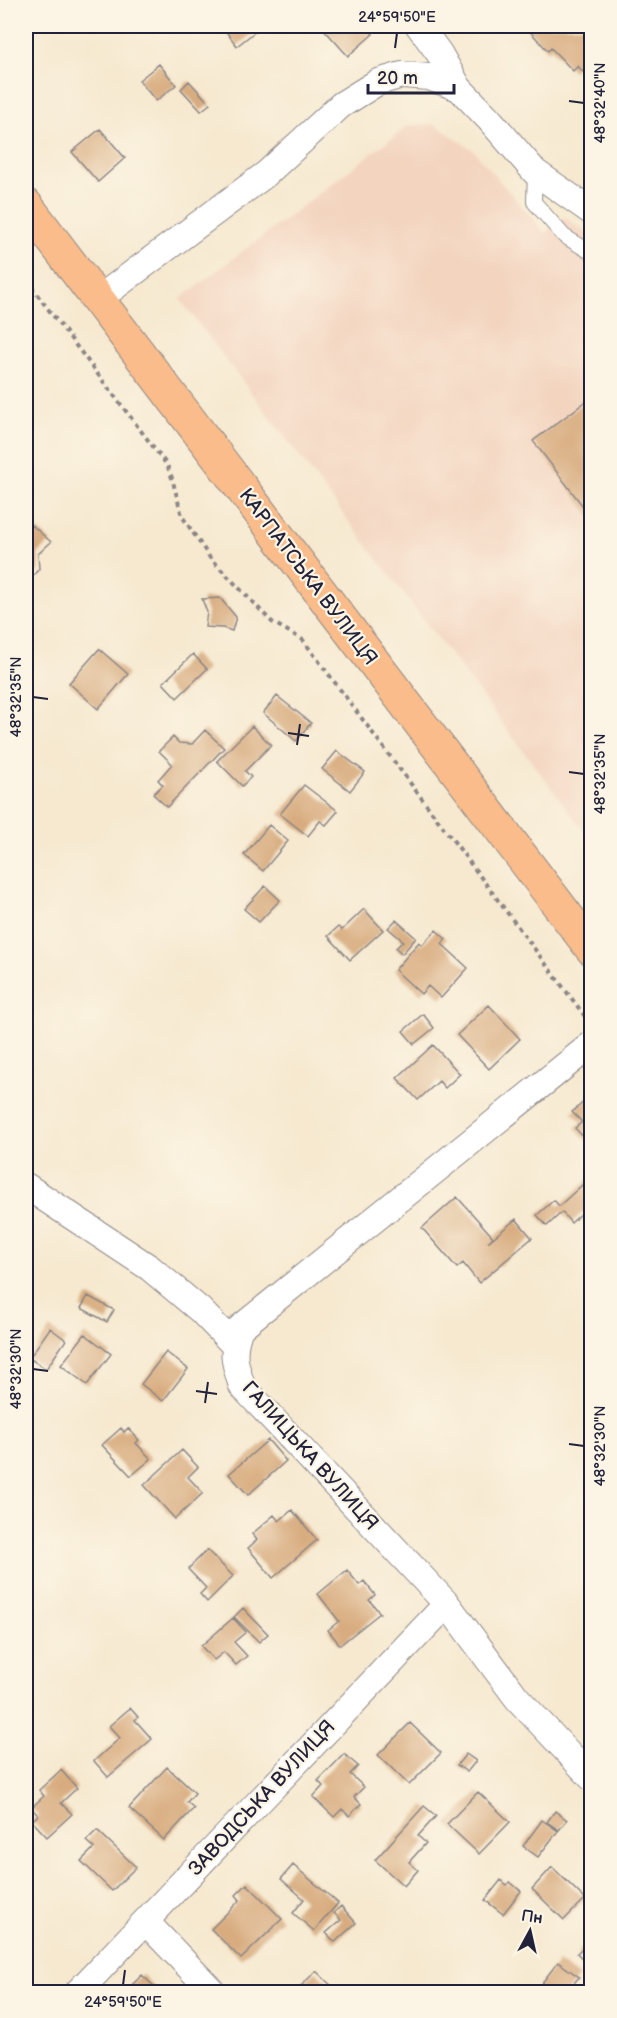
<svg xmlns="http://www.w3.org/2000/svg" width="617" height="2018" font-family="'Balsamiq Sans',sans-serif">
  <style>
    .built { fill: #f3d4bf }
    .building { fill: #d8ac7f }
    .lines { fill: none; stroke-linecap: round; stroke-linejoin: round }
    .lane-casing { stroke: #8c8686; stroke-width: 16 }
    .street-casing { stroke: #8c8686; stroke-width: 28 }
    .primary-casing { stroke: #8c8686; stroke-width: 35 }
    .path { stroke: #8c8686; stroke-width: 4; stroke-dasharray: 4.5 4.5; stroke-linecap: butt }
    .lane { stroke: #fff; stroke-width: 14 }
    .street { stroke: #fff; stroke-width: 26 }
    .primary { stroke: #f9bc8a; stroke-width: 33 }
    .ticks { fill: none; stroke: #22223b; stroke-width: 2 }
    .labels { text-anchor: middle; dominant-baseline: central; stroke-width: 4.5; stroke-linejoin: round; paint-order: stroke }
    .street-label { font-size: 20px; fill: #22223b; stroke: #fcf5e5 }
    .neatline { fill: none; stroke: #22223b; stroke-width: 2 }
    .ticks-label { font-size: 15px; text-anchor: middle; fill: #22223b }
  </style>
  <rect width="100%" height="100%" fill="#fcf5e5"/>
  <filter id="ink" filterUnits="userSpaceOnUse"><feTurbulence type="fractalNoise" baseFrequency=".0167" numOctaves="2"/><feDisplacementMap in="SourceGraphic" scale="12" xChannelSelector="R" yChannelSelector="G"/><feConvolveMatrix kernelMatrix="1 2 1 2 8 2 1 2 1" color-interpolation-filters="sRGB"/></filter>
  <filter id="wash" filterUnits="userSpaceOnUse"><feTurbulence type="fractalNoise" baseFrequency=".008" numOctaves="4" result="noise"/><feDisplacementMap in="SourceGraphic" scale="24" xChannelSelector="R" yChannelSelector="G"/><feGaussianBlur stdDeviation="1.35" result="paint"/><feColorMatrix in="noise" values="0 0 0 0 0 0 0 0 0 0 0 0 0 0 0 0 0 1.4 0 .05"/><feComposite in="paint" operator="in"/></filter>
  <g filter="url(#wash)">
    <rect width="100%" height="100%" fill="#f6e9d0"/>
    <path class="built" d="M434 124 473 150 545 233 564 217 591 235V840L180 299 408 126Z"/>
    <g id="blocks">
      <path class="building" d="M236 26H262L237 46 227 33Z
        M321 26H365L373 34 348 56Z
        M525 26H588L592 30V65L583 72 578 66 573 71 551 48 548 51Z
        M159 64 176 85 156 101 139 80Z
        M189 81 210 104 201 111 181 89Z
        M100 129 125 158 98 182 72 152Z
        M592 397V518L533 441Z
        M32 525 51 542 38 554 39 569 26 583V532Z
        M220 598 236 617 232 631 223 628 205 627 207 612 202 599Z
        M99 649 128 674 98 709 69 683Z
        M193 654 207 669 177 698 163 683Z
        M277 696 311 723 296 741 263 713Z
        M252 726 271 745 245 771 251 777 242 786 217 761Z
        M205 730 224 748 167 807 153 794 163 785 158 780 172 764 159 751 173 737 179 743 192 744Z
        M337 751 365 772 350 791 322 769Z
        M304 785 338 811 326 825 320 821 308 836 280 814Z
        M269 825 288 841 263 871 244 855Z
        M265 886 280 900 259 922 244 909Z
        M364 909 383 930 350 960 328 936 338 927 342 930Z
        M396 920 416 938 402 954 396 948 403 941 388 928Z
        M436 930 446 939 442 944 468 968 441 998 428 986 421 994 395 970 419 942 422 945Z
        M489 1005 520 1039 489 1069 457 1035Z
        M423 1014 434 1028 414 1044 403 1031Z
        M433 1045 460 1074 445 1088 439 1081 418 1100 397 1078Z
        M592 1095V1135L586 1140 575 1128 582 1122 572 1112Z
        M592 1176V1204L571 1223 562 1212 547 1226 537 1215 554 1200 559 1206Z
        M457 1197 493 1237 488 1242 516 1219 532 1238 479 1283 463 1263 457 1268 422 1228Z
        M592 1212V1227L584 1218Z
        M26 1283 31 1284 26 1302Z
        M88 1296 114 1310 107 1322 81 1308Z
        M50 1328 66 1340 46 1369 29 1358Z
        M85 1334 111 1354 87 1385 61 1365Z
        M166 1352 188 1369 163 1401 141 1384Z
        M121 1428 124 1432 128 1428 139 1440 136 1443 151 1459 131 1476 102 1445Z
        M268 1440 286 1461 248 1495 229 1474Z
        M182 1450 198 1467 188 1477 203 1493 175 1519 144 1485Z
        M292 1510 317 1540 273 1578 248 1548 257 1540 252 1534 274 1515 279 1521Z
        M207 1550 233 1576 207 1602 200 1594 206 1588 188 1569Z
        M347 1570 359 1585 364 1581 375 1595 369 1600 380 1613 340 1645 328 1630 339 1621 318 1594Z
        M243 1608 268 1634 259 1642 234 1617Z
        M233 1618 246 1632 234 1642 247 1656 236 1665 224 1652 214 1660 201 1646Z
        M130 1708 138 1717 135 1720 152 1739 108 1777 94 1761 120 1738 109 1726Z
        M410 1723 441 1753 409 1785 378 1755Z
        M344 1754 358 1766 350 1774 364 1787 354 1797 361 1804 349 1816 342 1809 334 1817 313 1797 323 1786 318 1781Z
        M466 1754 476 1761 467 1772 457 1765Z
        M167 1767 195 1793 187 1802 194 1808 164 1840 129 1808Z
        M61 1770 77 1788 61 1803 72 1814 47 1837 32 1821 38 1815 31 1808 44 1796 39 1790Z
        M478 1792 510 1822 479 1854 447 1824Z
        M424 1806 436 1816 418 1836 426 1843 409 1862 418 1870 404 1886 375 1860Z
        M555 1811 567 1820 559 1830 547 1822Z
        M542 1820 558 1831 538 1857 523 1846Z
        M97 1830 136 1867 112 1891 81 1861 94 1848 86 1841Z
        M293 1865 338 1903 314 1931 293 1913 304 1899 281 1879Z
        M552 1867 585 1899 564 1920 532 1889Z
        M501 1880 507 1885 510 1882 521 1891 503 1914 485 1900Z
        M247 1884 282 1919 241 1959 211 1929 240 1900 236 1895Z
        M341 1906 356 1923 335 1942 326 1933 341 1920 334 1913Z
        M592 1939V1969L577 1953Z
        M558 1962 579 1977 567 1992H535Z
        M316 1971 338 1992H295Z
        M142 1975 160 1992H125Z"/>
    </g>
  </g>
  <g filter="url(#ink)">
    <use href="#blocks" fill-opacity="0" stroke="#8c8686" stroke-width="1.5"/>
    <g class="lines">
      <g class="lane-casing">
        <path id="lane" d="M535 172 534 202 564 236 592 253"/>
      </g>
      <g class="street-casing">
        <path id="street" d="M419 26 439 53 459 88 489 119 535 172 592 212
          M97 300 266 174 341 105 378 82 402 75 429 77 459 88
          M592 1044 240 1328C231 1352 234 1362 242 1386L447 1604 517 1698 592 1778
          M26 1186 150 1268 200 1310 234 1345
          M146 1922 213 1992
          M78 1992 447 1604"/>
      </g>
      <g class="primary-casing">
        <path id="primary" d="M26 205 592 949"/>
      </g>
      <path class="path" d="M26 280 167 465 172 478 182 516 210 558 272 622 303 640 587 1019"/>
      <use href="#lane" class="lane"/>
      <use href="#street" class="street"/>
      <use href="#primary" class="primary"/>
    </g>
  </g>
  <path class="ticks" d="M395 48 397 33M569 101 584 103M33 697 48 699M288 733 309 736M297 745 300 724M569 772 584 774M33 1369 48 1371M196 1391 217 1394M205 1403 208 1382M569 1444 584 1446M123 1985 125 1970"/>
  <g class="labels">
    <g class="street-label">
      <text transform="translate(308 577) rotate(53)">КАРПАТСЬКА ВУЛИЦЯ</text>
      <text transform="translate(310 1456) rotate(48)">ГАЛИЦЬКА ВУЛИЦЯ</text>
      <text transform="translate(262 1798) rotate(-47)">ЗАВОДСЬКА ВУЛИЦЯ</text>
    </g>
  </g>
  <rect width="617" height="2018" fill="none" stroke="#fcf5e5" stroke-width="66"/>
  <g transform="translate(530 1931) rotate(8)" stroke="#fcf5e5" stroke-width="4.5" paint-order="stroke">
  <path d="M0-4.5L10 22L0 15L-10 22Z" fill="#22223b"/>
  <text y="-9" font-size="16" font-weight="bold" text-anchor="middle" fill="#22223b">Пн</text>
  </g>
  <path d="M368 84v9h86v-9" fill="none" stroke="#22223b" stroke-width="3"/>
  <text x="377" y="84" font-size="18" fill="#22223b" stroke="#fcf5e5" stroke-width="4.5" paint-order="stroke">20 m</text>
  <rect x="33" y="33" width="551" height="1952" class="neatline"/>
  <g class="ticks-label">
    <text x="397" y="22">24°59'50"E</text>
    <text transform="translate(600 103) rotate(-90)" y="5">48°32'40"N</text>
    <text transform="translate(16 697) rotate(-90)" y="5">48°32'35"N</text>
    <text transform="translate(600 774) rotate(-90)" y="5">48°32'35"N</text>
    <text transform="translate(16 1369) rotate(-90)" y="5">48°32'30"N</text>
    <text transform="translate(600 1446) rotate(-90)" y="5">48°32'30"N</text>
    <text x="123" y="2007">24°59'50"E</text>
  </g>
</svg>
